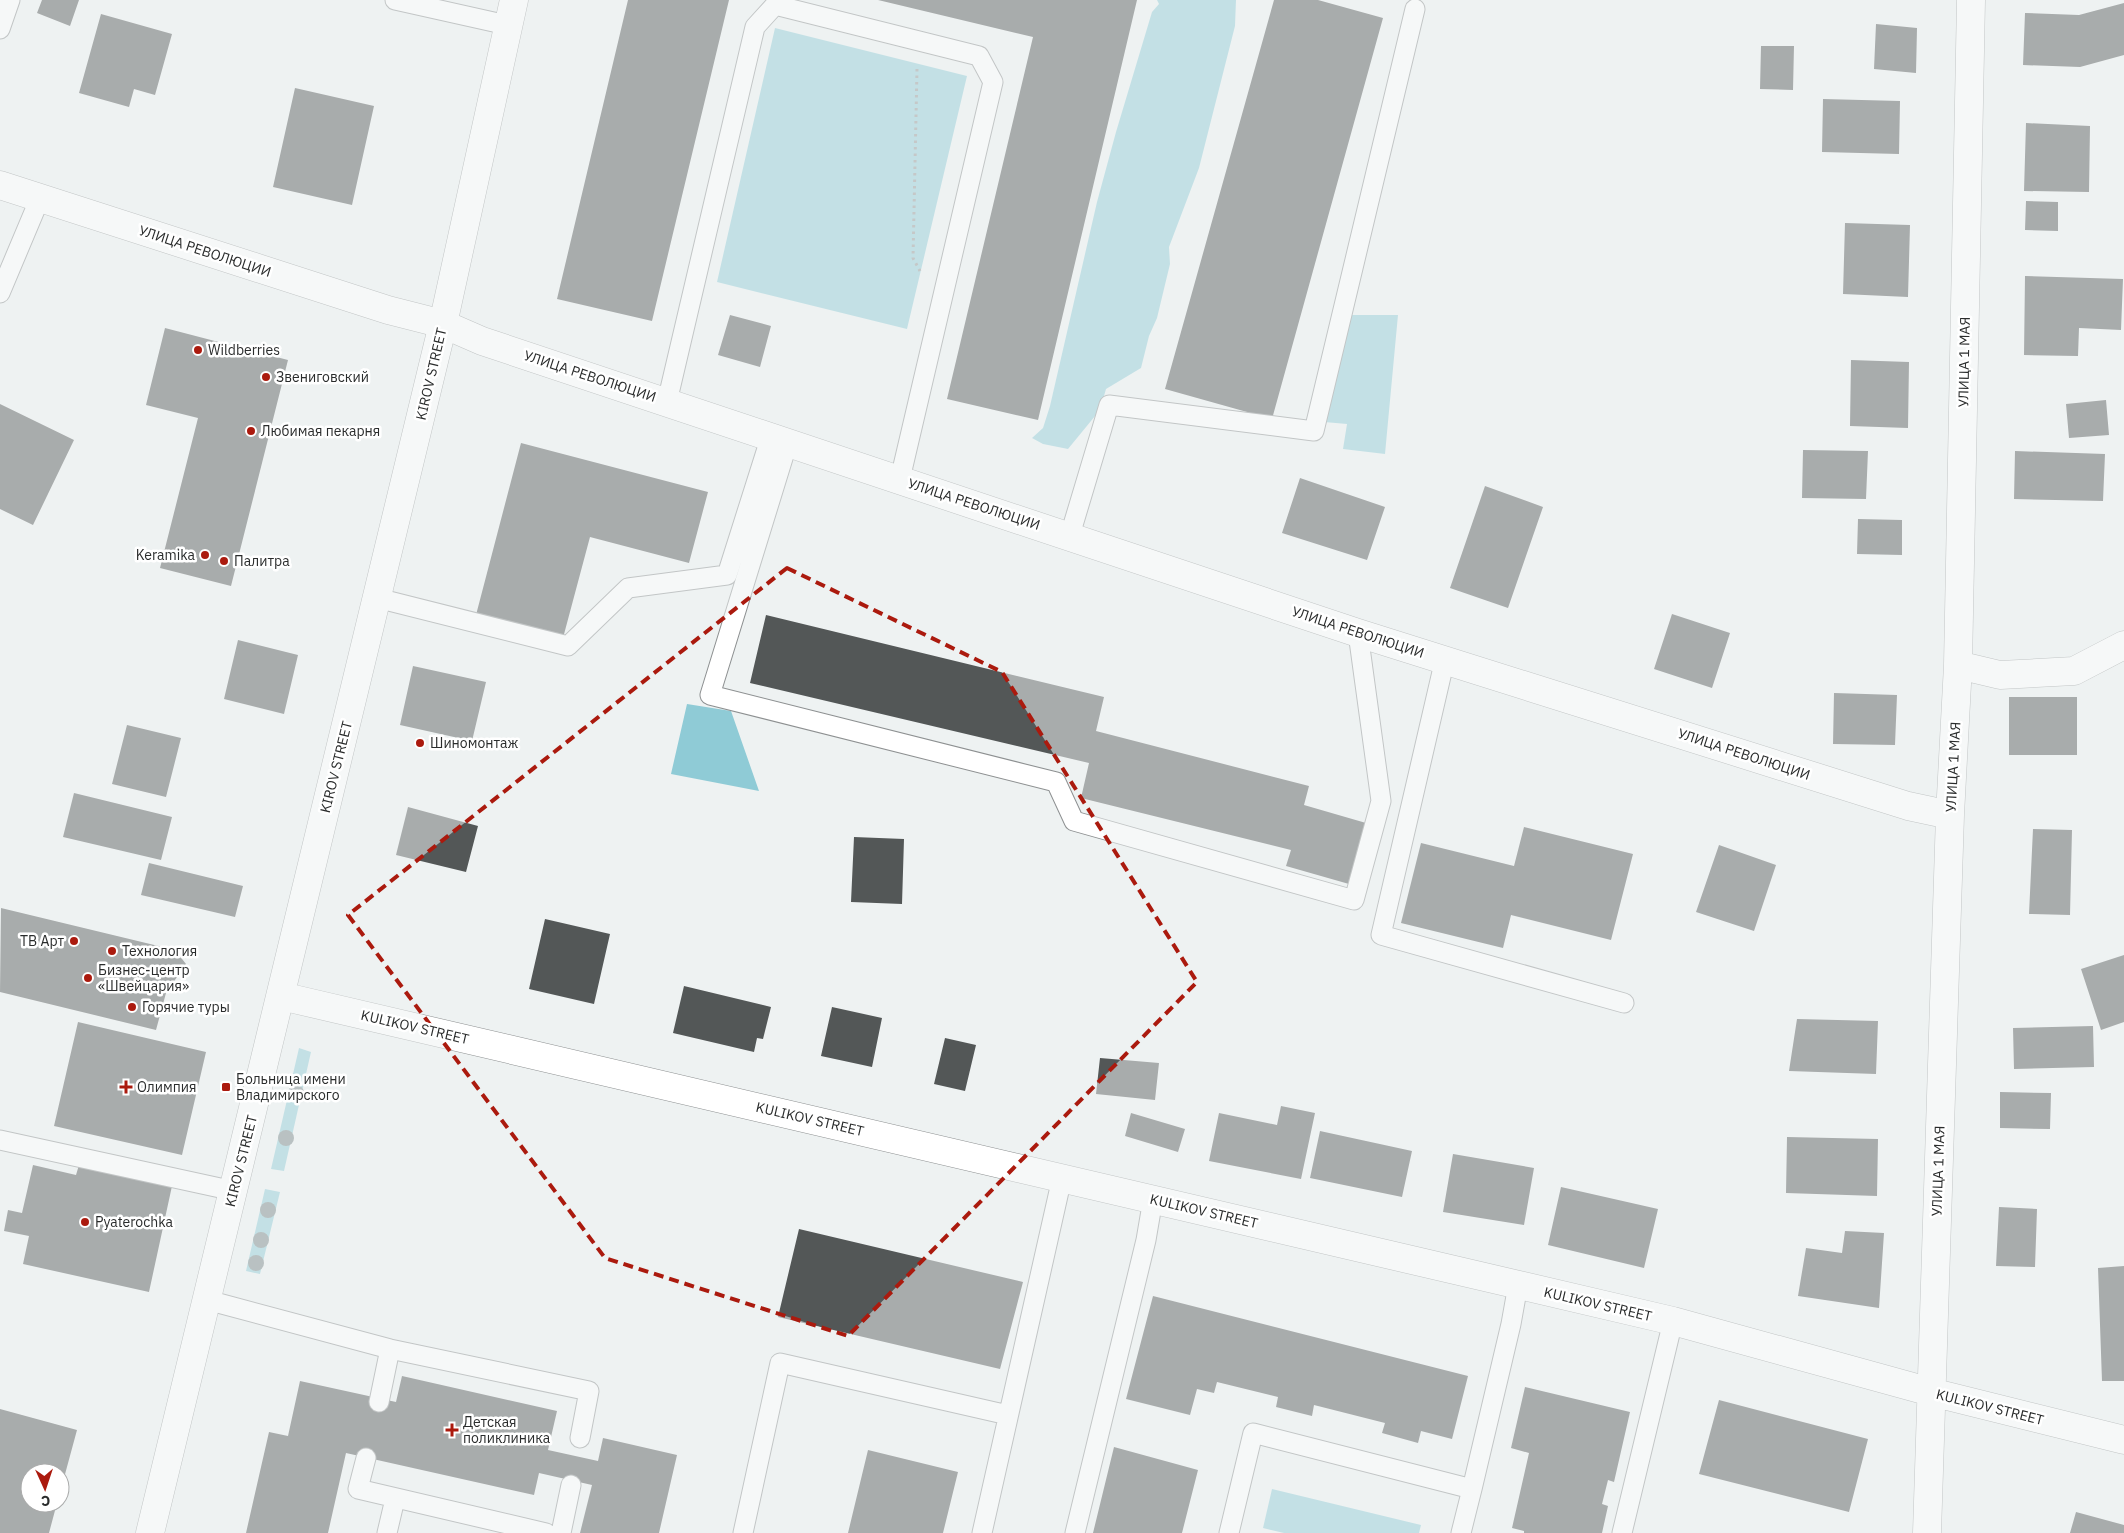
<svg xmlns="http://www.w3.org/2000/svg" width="2124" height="1533" font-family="'IBM Plex Sans',sans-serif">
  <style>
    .green { fill: #8fcbd6 }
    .building { fill: #535757 }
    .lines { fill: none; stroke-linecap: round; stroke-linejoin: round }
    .lane-casing { stroke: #8d9091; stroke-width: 21 }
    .street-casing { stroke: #8d9091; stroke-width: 29 }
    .secondary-casing { stroke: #8d9091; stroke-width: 29 }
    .path { stroke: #929595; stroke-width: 3; stroke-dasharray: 2.5 4; stroke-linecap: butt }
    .lane { stroke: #fff; stroke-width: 19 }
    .street { stroke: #fff; stroke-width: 28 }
    .secondary { stroke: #fff; stroke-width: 28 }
    .tree { fill: #798687 }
    .marked { fill: none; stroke: #ab1a0e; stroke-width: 4; stroke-dasharray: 10 6; stroke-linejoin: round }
    .poi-dot { fill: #ab1a0e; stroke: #fff; stroke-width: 2 }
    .labels { text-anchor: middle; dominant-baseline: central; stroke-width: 5; stroke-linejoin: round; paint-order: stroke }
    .street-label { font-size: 14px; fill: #2a2c2c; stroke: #fff }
    .poi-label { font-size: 14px; fill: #2a2c2c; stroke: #fff; text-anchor: start }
  </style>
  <rect width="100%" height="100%" fill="#eef2f2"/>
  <path class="green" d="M1157 0H1236L1235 26 1199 168 1169 247 1170 264 1157 318 1149 336 1141 368 1106 389 1100 410 1068 449 1043 444 1032 438 1043 428 1050 406 1097 202 1116 132 1152 12 1159 4Z
    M775 28 967 76 907 329 717 282Z
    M1347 315H1398L1385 454 1343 449 1347 424 1324 422Z
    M687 704 731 711 759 791 671 774Z
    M299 1048 311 1052 284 1171 271 1169Z
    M265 1189 280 1192 260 1274 246 1271Z
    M1272 1489 1421 1525 1419 1533H1284L1263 1528Z"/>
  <path class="building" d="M42 0H79L70 26 37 13Z
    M628 0H729L652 321 557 299Z
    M878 0H1137L1038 420 947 399 1033 37Z
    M1274 0H1318L1383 18 1272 419 1165 389Z
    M2124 3V55L2080 67 2023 65 2025 13 2079 15Z
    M101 14 172 34 155 95 134 89 129 107 79 93Z
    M1876 24 1917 28 1916 73 1874 69Z
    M1761 46H1794L1793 90 1760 89Z
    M295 88 374 106 352 205 273 187Z
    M1823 99 1900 101 1899 154 1822 152Z
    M2026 123 2090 126 2089 192 2024 191Z
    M2026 201 2058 202V231L2025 230Z
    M1845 223 1910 225 1908 297 1843 294Z
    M2025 276 2123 279 2121 330 2079 328 2078 356 2024 355Z
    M730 315 771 326 760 367 718 355Z
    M165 328 288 360 231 586 160 568 198 418 146 405Z
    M1851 360 1909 362 1908 428 1850 426Z
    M2106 400 2109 435 2069 438 2066 404Z
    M0 404 74 440 33 525 0 509Z
    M521 443 708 492 689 563 590 537 563 638 476 615Z
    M1803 450 1868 451 1866 499 1802 498Z
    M2015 451 2105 454 2103 501 2014 499Z
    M1300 478 1385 507 1367 560 1282 533Z
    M1485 486 1543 507 1508 608 1450 588Z
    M1858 519 1902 520V555L1857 554Z
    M1672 614 1730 633 1712 688 1654 669Z
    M766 615 1104 697 1096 731 1309 786 1304 805 1366 823 1349 884 1286 866 1291 850 1081 798 1089 763 750 683Z
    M238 640 298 655 284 714 224 699Z
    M413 666 486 682 472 741 400 725Z
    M1834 693 1897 695 1895 745 1833 744Z
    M2009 697H2077V755H2009Z
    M127 725 181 738 166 797 112 784Z
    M74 793 172 817 161 860 63 837Z
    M408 807 478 826 466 872 396 855Z
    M1524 827 1633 854 1611 940 1511 915 1503 948 1401 923 1421 843 1514 866Z
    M2033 829 2072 830 2070 915 2029 914Z
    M854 837 904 839 902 904 851 902Z
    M1719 845 1776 865 1754 931 1696 912Z
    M149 863 243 886 235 917 141 895Z
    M1 908 175 950 186 964 166 993 156 1030 0 992Z
    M545 919 610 934 594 1004 529 989Z
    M2124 955V1022L2101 1030 2081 969Z
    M684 986 771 1007 763 1039 757 1038 754 1052 673 1033Z
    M832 1007 882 1018 872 1067 821 1056Z
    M1797 1019 1878 1021 1876 1074 1789 1071Z
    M78 1022 206 1052 182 1155 54 1126Z
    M2093 1026 2094 1067 2014 1069 2013 1028Z
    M945 1038 976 1045 965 1091 934 1084Z
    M1100 1058 1159 1063 1155 1100 1096 1094Z
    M2000 1092 2051 1093 2050 1129 2000 1128Z
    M1281 1106 1315 1113 1301 1179 1209 1161 1219 1113 1277 1125Z
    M1131 1113 1185 1129 1178 1152 1125 1136Z
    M1320 1131 1412 1151 1402 1197 1310 1178Z
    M1787 1137 1878 1139 1877 1196 1786 1193Z
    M1453 1154 1534 1168 1524 1225 1443 1212Z
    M33 1165 76 1175 79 1165 172 1186 149 1292 23 1264 29 1236 4 1231 8 1210 22 1213Z
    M1561 1187 1658 1209 1644 1268 1548 1245Z
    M1999 1207 2037 1209 2035 1267 1996 1266Z
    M799 1229 1023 1282 1000 1369 778 1317Z
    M1845 1231 1884 1233 1879 1308 1798 1296 1806 1248 1842 1253Z
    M2124 1266V1381H2102L2098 1268Z
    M1153 1296 1468 1376 1452 1439 1421 1431 1418 1443 1382 1433 1385 1423 1314 1405 1312 1416 1276 1407 1278 1397 1217 1382 1214 1393 1197 1389 1190 1415 1126 1399Z
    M402 1376 557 1411 548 1450 598 1461 603 1438 677 1455 659 1533H580L592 1485 539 1473 534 1495 346 1453 328 1533H246L269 1432 288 1436 300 1381 396 1402Z
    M1525 1387 1630 1412 1614 1482 1608 1480 1602 1504 1608 1506 1602 1533H1524V1531L1512 1528 1529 1453 1511 1448Z
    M1719 1400 1868 1439 1849 1512 1699 1474Z
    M0 1409 77 1430 61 1489 60 1473H30V1503H57L49 1533H0Z
    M1114 1447 1198 1470 1182 1533H1093Z
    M868 1450 958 1472 943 1533H848Z
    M2076 1512 2124 1525V1533H2070Z"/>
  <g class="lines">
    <g class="lane-casing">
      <path id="lane" d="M395 0 507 25
        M0 29 10 0
        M0 293 40 198
        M667 402 755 27 775 5 979 56 993 82 900 479
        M788 442 710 695 1056 782 1074 821 1354 900 1381 801 1358 633
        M1070 535 1109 405 1314 431 1415 9
        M377 598 568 646 628 588 727 575 771 436
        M1445 659 1381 935 1624 1003
        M0 1140 234 1191
        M207 1300 390 1349 589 1391 580 1438
        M379 1402 390 1349
        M366 1458 358 1489 546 1533
        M1472 1489 1511 1324 1518 1285
        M387 1533 395 1499
        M561 1533 571 1485
        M743 1533 780 1363 1008 1415
        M982 1533 1062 1178
        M1075 1533 1146 1240 1153 1199
        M1229 1533 1253 1433 1472 1489 1461 1533
        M1622 1533 1673 1321"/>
    </g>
    <g class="street-casing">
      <path id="street" d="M0 185 388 310 443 324 482 341 1358 633 1908 806 1950 815
        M1958 665 2000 675 2074 671 2124 645
        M281 996 1673 1321 1931 1392 2124 1440
        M1927 1533 1950 815 1958 665 1971 0"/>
    </g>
    <g class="secondary-casing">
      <path id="secondary" d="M150 1533 443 324 514 0"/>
    </g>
    <path class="path" d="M917 69 913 258 920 271"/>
    <use href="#lane" class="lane"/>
    <use href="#street" class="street"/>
    <use href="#secondary" class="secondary"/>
  </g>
  <g class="tree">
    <circle cx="296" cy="1093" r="8"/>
    <circle cx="286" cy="1138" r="8"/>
    <circle cx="268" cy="1210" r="8"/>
    <circle cx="261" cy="1240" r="8"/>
    <circle cx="256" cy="1263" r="8"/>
  </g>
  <path d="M0 0H2124V1533H0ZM787 568 1002 672 1197 982 848 1336 605 1258 348 915Z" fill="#eef2f2" fill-opacity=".55" fill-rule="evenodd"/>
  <path class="marked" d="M787 568 1002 672 1197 982 848 1336 605 1258 348 915Z"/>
  <g class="poi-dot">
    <circle cx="198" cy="350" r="5"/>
    <circle cx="266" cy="377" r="5"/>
    <circle cx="251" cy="431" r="5"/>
    <circle cx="205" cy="555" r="5"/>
    <circle cx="224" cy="561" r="5"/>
    <circle cx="420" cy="743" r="5"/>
    <circle cx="74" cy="941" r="5"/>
    <circle cx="112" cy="951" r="5"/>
    <circle cx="88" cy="978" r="5"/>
    <circle cx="132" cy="1007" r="5"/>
    <path d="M123.5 1079.5h5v5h5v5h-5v5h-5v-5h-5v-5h5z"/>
    <rect x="221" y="1082" width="10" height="10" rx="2.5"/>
    <circle cx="85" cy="1222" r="5"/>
    <path d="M449.5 1422.5h5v5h5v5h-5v5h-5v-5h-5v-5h5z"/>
  </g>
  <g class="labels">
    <g class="street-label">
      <text transform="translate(205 251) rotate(18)">УЛИЦА РЕВОЛЮЦИИ</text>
      <text transform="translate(1964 362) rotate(-89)">УЛИЦА 1 МАЯ</text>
      <text transform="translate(431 374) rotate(-77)">KIROV STREET</text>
      <text transform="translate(590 376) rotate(18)">УЛИЦА РЕВОЛЮЦИИ</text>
      <text transform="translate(974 504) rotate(18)">УЛИЦА РЕВОЛЮЦИИ</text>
      <text transform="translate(1358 632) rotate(18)">УЛИЦА РЕВОЛЮЦИИ</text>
      <text transform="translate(1744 754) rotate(18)">УЛИЦА РЕВОЛЮЦИИ</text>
      <text transform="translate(336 767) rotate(-76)">KIROV STREET</text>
      <text transform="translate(1953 767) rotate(-87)">УЛИЦА 1 МАЯ</text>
      <text transform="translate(415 1027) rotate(13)">KULIKOV STREET</text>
      <text transform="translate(810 1119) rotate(13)">KULIKOV STREET</text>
      <text transform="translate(241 1161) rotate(-76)">KIROV STREET</text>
      <text transform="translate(1938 1171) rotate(-88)">УЛИЦА 1 МАЯ</text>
      <text transform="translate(1204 1211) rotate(13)">KULIKOV STREET</text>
      <text transform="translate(1598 1304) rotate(13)">KULIKOV STREET</text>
      <text transform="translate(1990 1407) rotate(14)">KULIKOV STREET</text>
    </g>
    <g class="poi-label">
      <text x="208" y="350">Wildberries</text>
      <text x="276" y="377">Звениговский</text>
      <text x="261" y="431">Любимая пекарня</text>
      <text x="195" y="555" text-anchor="end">Keramika</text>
      <text x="234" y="561">Палитра</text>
      <text x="430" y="743">Шиномонтаж</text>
      <text x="64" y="941" text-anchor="end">ТВ Арт</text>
      <text x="122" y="951">Технология</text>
      <text x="98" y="970">Бизнес-центр<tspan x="98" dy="16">«Швейцария»</tspan></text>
      <text x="142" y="1007">Горячие туры</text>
      <text x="236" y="1079">Больница имени<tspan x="236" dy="16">Владимирского</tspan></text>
      <text x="137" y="1087">Олимпия</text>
      <text x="95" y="1222">Pyaterochka</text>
      <text x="463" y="1422">Детская<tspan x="463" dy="16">поликлиника</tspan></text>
    </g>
  </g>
  <g transform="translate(45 1488) rotate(177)"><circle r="24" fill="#ffffff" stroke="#aaabab"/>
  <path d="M0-4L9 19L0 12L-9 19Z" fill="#ab1a0e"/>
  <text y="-8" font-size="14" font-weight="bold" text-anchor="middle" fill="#2a2c2c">С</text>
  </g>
</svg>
